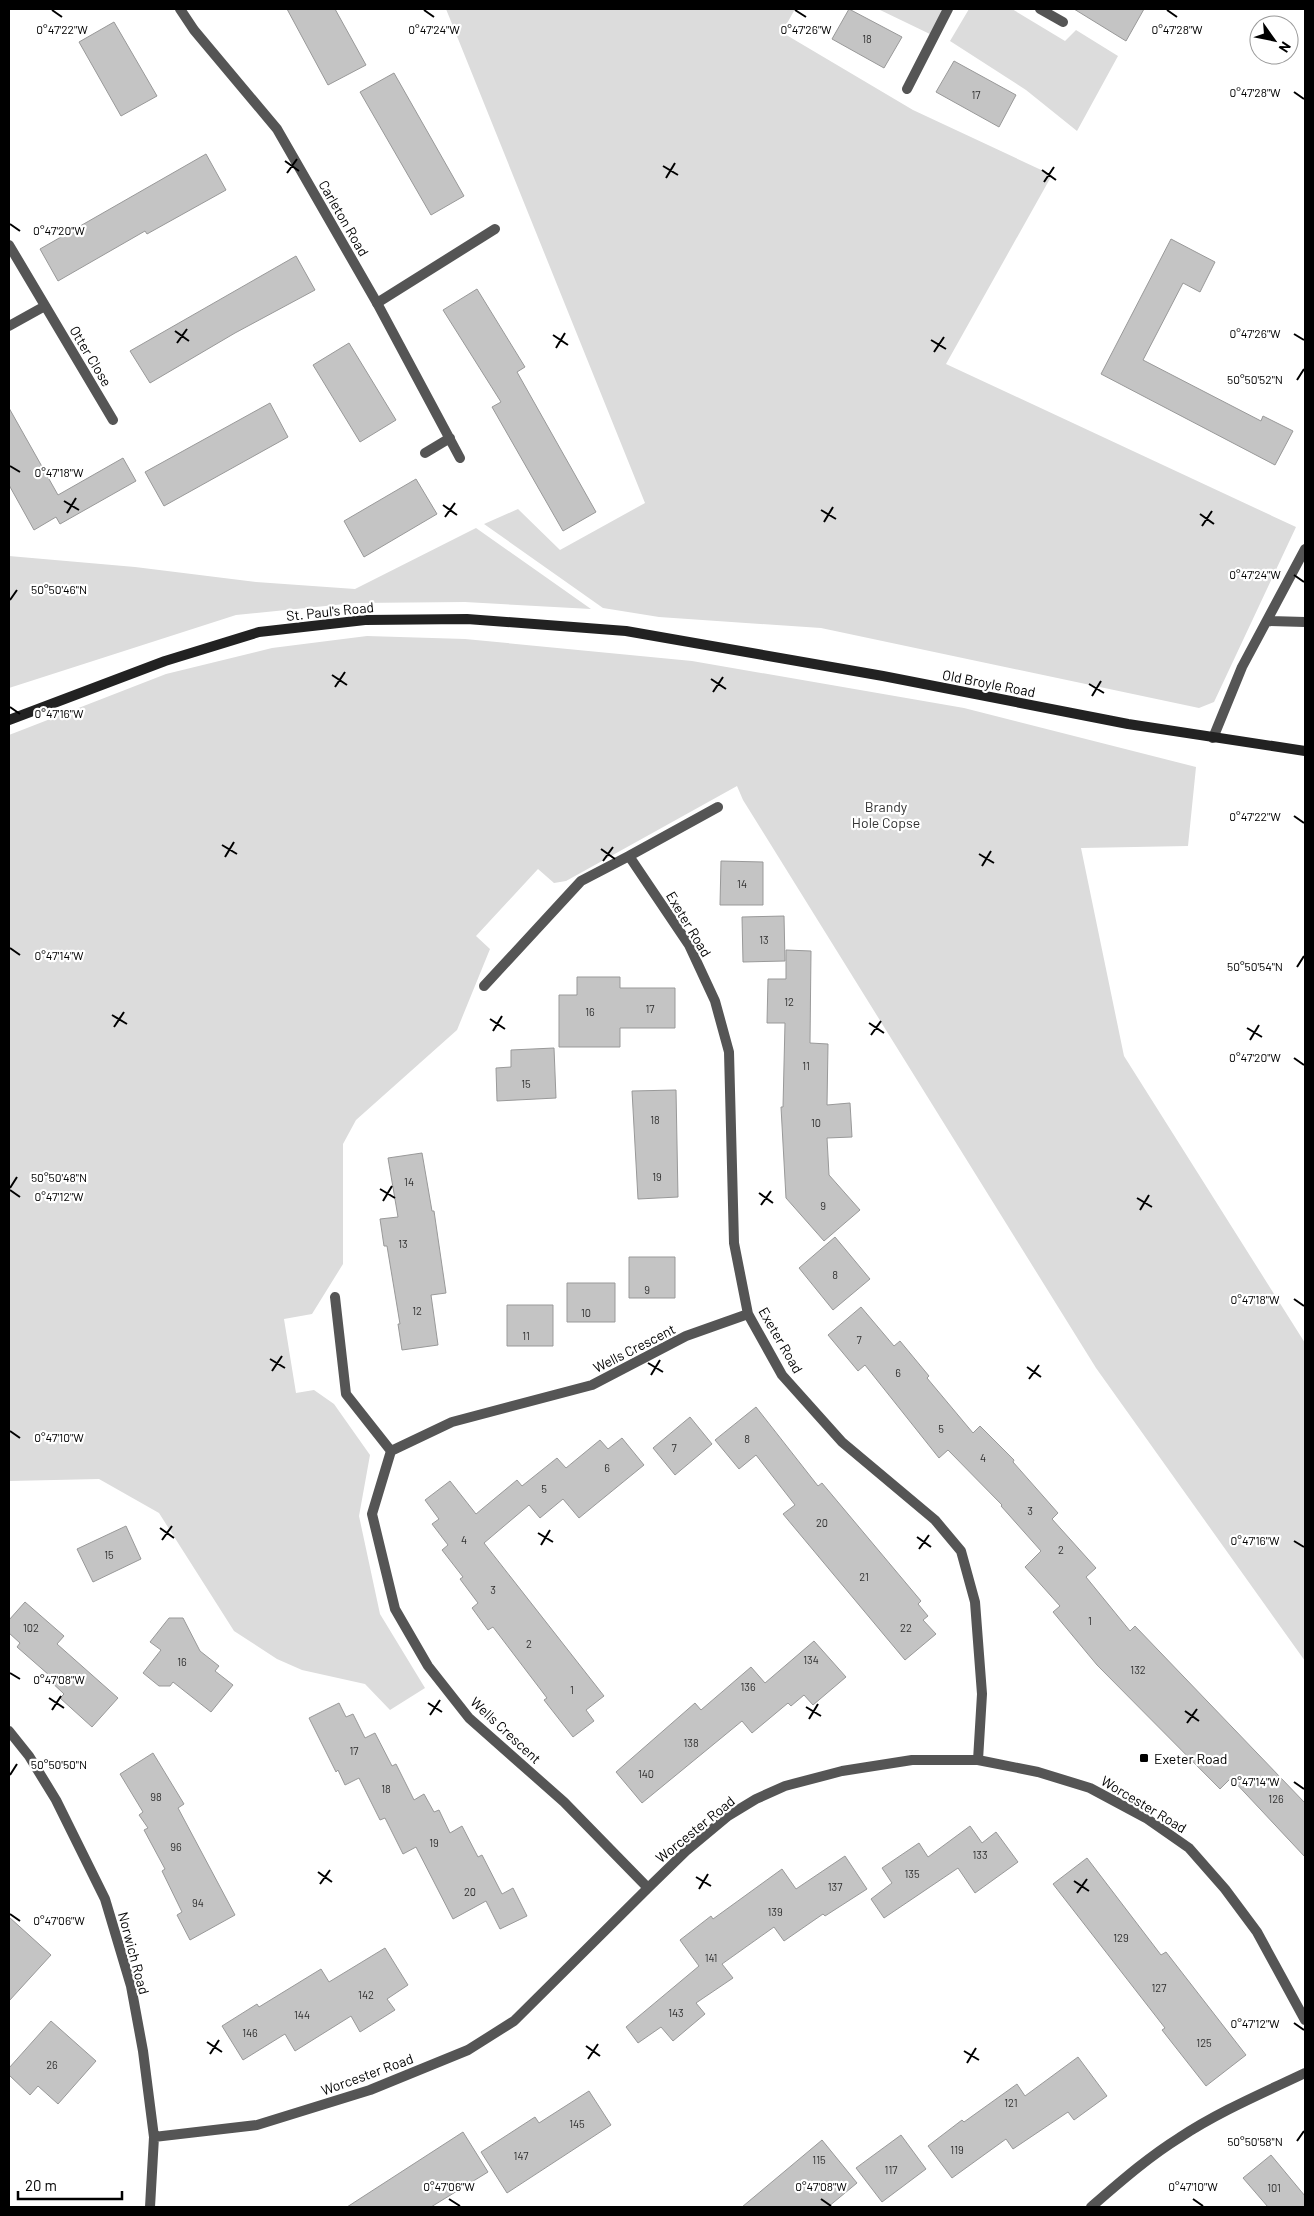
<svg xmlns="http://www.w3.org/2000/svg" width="1314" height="2216" font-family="Barlow,sans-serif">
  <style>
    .green { fill: #dcdcdc }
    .building { fill: #c4c4c4; stroke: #999 }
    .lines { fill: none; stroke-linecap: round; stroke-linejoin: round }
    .service { stroke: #555; stroke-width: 10 }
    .minor { stroke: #555; stroke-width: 10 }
    .secondary { stroke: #222; stroke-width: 10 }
    .ticks { fill: none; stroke: #000; stroke-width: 2 }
    .poi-dot { fill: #000; stroke: #fff; stroke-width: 2 }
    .labels { text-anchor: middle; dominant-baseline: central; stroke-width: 4.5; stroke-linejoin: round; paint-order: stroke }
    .number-label { font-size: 11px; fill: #313131 }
    .street-label { font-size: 14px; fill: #000; stroke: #fff }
    .park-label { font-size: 14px; fill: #333; stroke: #fff }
    .poi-label { font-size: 14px; fill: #000; stroke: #fff; text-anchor: start }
    .ticks-label { font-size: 12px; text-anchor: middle; fill: #000; stroke: #fff; stroke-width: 4.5; stroke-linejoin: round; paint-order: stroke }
  </style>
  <rect width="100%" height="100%" fill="#fff"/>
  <path class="green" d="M446 9H795L780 36 783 33 913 110 1052 175 946 364 1296 527 1214 702 1199 708 821 628 659 617 603 608 484 524 518 509 560 550 645 503Z
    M878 9H948L934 36Z
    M969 9H1012L1065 41 1076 30 1118 56 1077 131 1026 90 950 41Z
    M476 528 591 609 465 602 355 603 236 615 9 688V556L135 567 256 582 355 589Z
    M367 636 465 639 692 661 964 708 1196 767 1188 846 1081 848 1124 1056 1305 1343V1661L1096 1368 743 800 737 786 566 881 554 883 538 869 476 936 490 949 457 1030 356 1120 343 1144V1264L312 1314 284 1319 296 1393 314 1390 334 1404 370 1455 359 1516 380 1614 425 1688 390 1710 365 1684 302 1670 277 1659 234 1631 159 1513 99 1479 9 1481V735L166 674 272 648Z"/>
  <path class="building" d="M287 9H335L366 65 328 85Z
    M849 9 902 37 884 68 832 39Z
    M1074 9H1144L1126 41Z
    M114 22 157 96 121 116 79 42Z
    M954 61 1016 95 999 127 936 92Z
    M394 73 464 196 431 215 360 92Z
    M206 154 226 190 147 234 145 231 58 281 40 249Z
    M1171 239 1215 262 1200 292 1183 283 1143 360 1261 421 1263 416 1293 431 1275 465 1101 374Z
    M296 256 315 290 235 333 150 383 130 351Z
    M477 289 525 367 517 372 596 512 563 531 492 407 501 402 443 310Z
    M349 343 396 420 360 442 313 365Z
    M270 403 288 437 164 506 145 472Z
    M9 408 58 495 123 458 136 481 60 524 56 517 34 530 9 485Z
    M416 479 437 514 364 557 344 521Z
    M721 861 763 862V905H720Z
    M784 916 785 961 743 962 742 917Z
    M786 950 811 951 810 1043 828 1044 827 1105 850 1103 852 1137 827 1138 829 1175 860 1210 824 1241 786 1198 781 1107H783L785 1023H767L768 979H786Z
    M577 977H620V988H675V1028H620V1047H559V995H577Z
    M554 1048 556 1098 497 1101 496 1068 511 1067V1050Z
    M676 1090 678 1197 638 1199 632 1091Z
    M422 1153 432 1211H434L446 1293 431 1295 438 1345 402 1350 398 1324H400L387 1246H384L380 1219 398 1217 388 1158Z
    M835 1237 870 1279 833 1310 799 1268Z
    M629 1257H675V1298H629Z
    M567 1283H615V1322H567Z
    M507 1305H553V1346H507Z
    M861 1307 894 1346 900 1341 929 1376 927 1378 973 1433 980 1426 1014 1460 1013 1462 1058 1513 1052 1519 1096 1568 1086 1577 1130 1631 1135 1626 1305 1803V1857L1231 1778 1220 1789 1097 1665 1053 1612 1060 1606 1025 1567 1041 1551 1001 1506 1002 1505 948 1450 939 1458 865 1365 858 1371 828 1335Z
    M756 1407 818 1486 822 1483 921 1601 918 1604 928 1616 923 1620 936 1634 905 1660 783 1514 795 1505 756 1455 739 1469 715 1440Z
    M690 1417 712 1444 675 1475 653 1448Z
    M622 1438 644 1465 579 1518 563 1499 540 1518 529 1505 484 1543 604 1696 586 1710 594 1721 573 1737 544 1700 547 1698 493 1627 488 1630 472 1608 478 1603 460 1579 463 1577 442 1550 448 1545 432 1524 439 1519 425 1500 450 1481 476 1514 517 1480 522 1486 557 1458 566 1468 600 1440 608 1449Z
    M126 1526 141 1559 93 1582 77 1549Z
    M25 1602 64 1636 57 1644 118 1698 92 1727 60 1698 64 1694 47 1678 49 1675 17 1647 20 1643 9 1633V1620Z
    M169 1618H183L200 1651 219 1666 215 1671 233 1685 211 1712 173 1682 170 1686H159L143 1673 161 1650 150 1642Z
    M814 1641 846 1677 813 1705 804 1695 791 1706 788 1703 752 1733 742 1721 642 1803 616 1772 695 1703 701 1710 751 1667 765 1683Z
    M339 1703 346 1717 353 1714 365 1738 375 1733 392 1766 396 1764 414 1800 424 1794 434 1812 439 1810 450 1833 462 1826 478 1857 482 1855 502 1894 513 1888 527 1916 500 1929 486 1901 453 1919 416 1847 403 1854 385 1818 380 1820 359 1778 345 1785 338 1770 336 1772 309 1718Z
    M153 1753 184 1804 178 1808 235 1915 190 1940 177 1915 182 1912 162 1871 165 1869 144 1830 148 1828 139 1815 143 1812 120 1774Z
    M970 1826 982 1843 996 1832 1018 1862 975 1893 958 1868 884 1918 871 1899 892 1883 882 1868 919 1843 928 1857Z
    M845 1856 867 1889 825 1916 823 1914 784 1941 774 1927 722 1964 733 1978 696 2003 705 2014 673 2041 661 2027 638 2043 626 2027 699 1966 680 1940 711 1916 713 1919 782 1869 796 1889Z
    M1087 1858 1161 1955 1166 1952 1246 2055 1206 2086 1162 2030 1165 2028 1053 1884Z
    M9 1917 51 1955 9 2001Z
    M385 1948 408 1985 387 1999 395 2010 360 2032 351 2016 295 2051 285 2034 243 2060 222 2026 257 2004 259 2007 321 1969 329 1982Z
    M51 2021 96 2061 58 2104 38 2086 30 2095 9 2075V2068Z
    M1078 2057 1107 2096 1074 2120 1068 2112 1013 2149 1006 2139 952 2178 928 2146 962 2120 964 2122 1017 2084 1025 2096Z
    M589 2091 611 2125 507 2193 481 2152 535 2117 539 2123Z
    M463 2132 488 2172 431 2207H347Z
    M901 2135 926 2169 882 2202 856 2168Z
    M822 2140 857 2183 828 2207H742Z
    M1271 2155 1305 2196V2207H1268L1243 2178Z"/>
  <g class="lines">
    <path class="service" d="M1040 9 1063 22
      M377 303 495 229
      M1267 621 1305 622
      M1213 738 1242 667 1305 549"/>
    <path class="minor" d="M180 9 194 30 277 129 377 303 460 458
      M907 89 948 9
      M9 245 113 420
      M9 326 45 306
      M425 453 450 438
      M629 856 718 807
      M484 986 581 881 629 856 689 945 715 1001 729 1052 734 1243 748 1314 782 1375 842 1442 935 1520 961 1551 975 1602 982 1694 978 1760
      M335 1297 346 1394 391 1451
      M9 1731 29 1756 56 1800 105 1899 131 1986 143 2051 154 2137 150 2207
      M648 1888 564 1802 469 1718 428 1666 395 1609 372 1514 391 1451 452 1422 592 1385 686 1336 748 1314
      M154 2137 257 2125 370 2090 468 2050 514 2021 648 1888 686 1851 728 1816 756 1799 785 1786 842 1771 912 1760H978L1038 1772 1090 1788 1146 1818 1189 1848 1225 1889 1257 1932 1305 2020
      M1091 2207C1119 2183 1147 2158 1179 2138 1218 2112 1263 2093 1305 2073"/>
    <path class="secondary" d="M9 720 165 661 259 632 365 620 467 619 626 631 883 676 1128 724 1305 751"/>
  </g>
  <path class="ticks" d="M52 10 62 17M424 10 434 17M795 10 806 17M1167 10 1177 17M1294 92 1304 99M285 161 299 171M663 166 678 175M1042 170 1056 180M287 173 297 159M666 178 675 163M1044 182 1054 167M10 224 20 231M175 331 189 341M1294 334 1304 340M553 335 568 345M931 340 946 349M177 343 187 329M556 348 565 333M934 352 944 337M1297 380 1304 369M10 466 20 472M64 501 79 510M443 505 457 515M821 510 836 519M67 513 76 498M1200 514 1214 524M445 517 455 503M824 522 833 507M1202 526 1212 511M1294 575 1304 582M10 600 17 590M332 675 347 685M711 679 726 689M1089 684 1104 693M335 687 345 672M713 692 723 677M1092 696 1101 681M10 707 20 714M1294 816 1304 823M222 845 237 854M601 849 615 859M979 854 994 863M225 857 234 842M603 861 613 847M982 866 991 851M10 948 20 955M1297 967 1304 956M112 1015 127 1024M490 1019 505 1029M869 1023 884 1033M114 1027 124 1012M1247 1028 1262 1037M493 1031 502 1016M871 1035 881 1021M1250 1040 1259 1025M1294 1058 1304 1065M10 1188 17 1177M380 1189 395 1198M10 1190 20 1197M759 1193 773 1203M1137 1198 1152 1207M383 1201 392 1186M761 1205 771 1191M1140 1210 1149 1195M1294 1299 1304 1306M270 1359 285 1368M648 1363 663 1372M1027 1367 1041 1377M272 1371 282 1356M651 1375 660 1360M1029 1379 1039 1365M10 1431 20 1438M160 1528 174 1538M538 1533 553 1542M917 1537 931 1547M162 1540 172 1526M1294 1541 1304 1547M541 1545 550 1530M919 1549 929 1535M10 1673 20 1679M49 1698 64 1708M428 1703 442 1712M806 1707 821 1716M52 1710 61 1696M1185 1711 1199 1721M430 1715 440 1700M809 1719 818 1704M1187 1723 1197 1709M10 1775 17 1764M1294 1782 1304 1789M318 1872 332 1882M696 1877 711 1886M1074 1881 1089 1891M320 1884 330 1870M699 1889 708 1874M1077 1893 1087 1879M10 1914 20 1921M1294 2023 1304 2030M207 2042 222 2052M586 2046 600 2056M964 2051 979 2060M210 2054 219 2040M588 2059 598 2044M967 2063 976 2048M1297 2141 1304 2131M449 2199 460 2206M821 2199 831 2206M1193 2199 1203 2206"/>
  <rect class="poi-dot" x="1139" y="1753" width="10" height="10" rx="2.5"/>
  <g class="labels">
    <g class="number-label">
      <text x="867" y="38">18</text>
      <text x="976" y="94">17</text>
      <text x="742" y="883">14</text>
      <text x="764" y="939">13</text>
      <text x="789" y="1001">12</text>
      <text x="650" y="1008">17</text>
      <text x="590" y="1011">16</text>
      <text x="806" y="1065">11</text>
      <text x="526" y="1083">15</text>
      <text x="655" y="1119">18</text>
      <text x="816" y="1122">10</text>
      <text x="657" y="1176">19</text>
      <text x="409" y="1181">14</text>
      <text x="823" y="1205">9</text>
      <text x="403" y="1243">13</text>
      <text x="835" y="1274">8</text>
      <text x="647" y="1289">9</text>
      <text x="417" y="1310">12</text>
      <text x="586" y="1312">10</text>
      <text x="526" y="1335">11</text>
      <text x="859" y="1339">7</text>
      <text x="898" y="1372">6</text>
      <text x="941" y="1428">5</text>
      <text x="747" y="1438">8</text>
      <text x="674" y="1447">7</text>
      <text x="983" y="1457">4</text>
      <text x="607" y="1467">6</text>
      <text x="544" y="1488">5</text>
      <text x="1030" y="1510">3</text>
      <text x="822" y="1522">20</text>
      <text x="464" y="1539">4</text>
      <text x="1061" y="1549">2</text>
      <text x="109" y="1554">15</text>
      <text x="864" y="1576">21</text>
      <text x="493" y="1589">3</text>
      <text x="1090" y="1620">1</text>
      <text x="31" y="1627">102</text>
      <text x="906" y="1627">22</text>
      <text x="529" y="1643">2</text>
      <text x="811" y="1659">134</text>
      <text x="182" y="1661">16</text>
      <text x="1138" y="1669">132</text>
      <text x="748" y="1686">136</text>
      <text x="572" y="1689">1</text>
      <text x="691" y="1742">138</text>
      <text x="354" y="1750">17</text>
      <text x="646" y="1773">140</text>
      <text x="386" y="1788">18</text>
      <text x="156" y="1796">98</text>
      <text x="1276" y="1798">126</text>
      <text x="434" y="1842">19</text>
      <text x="176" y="1846">96</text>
      <text x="980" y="1854">133</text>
      <text x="912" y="1873">135</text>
      <text x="835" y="1886">137</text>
      <text x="470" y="1891">20</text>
      <text x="198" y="1902">94</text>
      <text x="775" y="1911">139</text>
      <text x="1121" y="1937">129</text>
      <text x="711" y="1957">141</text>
      <text x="1159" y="1987">127</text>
      <text x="366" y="1994">142</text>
      <text x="676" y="2012">143</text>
      <text x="302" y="2014">144</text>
      <text x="250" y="2032">146</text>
      <text x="1204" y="2042">125</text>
      <text x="52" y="2064">26</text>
      <text x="1011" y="2102">121</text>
      <text x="577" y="2123">145</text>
      <text x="957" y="2149">119</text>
      <text x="521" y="2155">147</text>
      <text x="819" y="2159">115</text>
      <text x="891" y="2169">117</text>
      <text x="1274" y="2187">101</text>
    </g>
    <g class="street-label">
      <text transform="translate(344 218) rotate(60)">Carleton Road</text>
      <text transform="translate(91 356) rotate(59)">Otter Close</text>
      <text transform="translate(330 611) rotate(-6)">St. Paul's Road</text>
      <text transform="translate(989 683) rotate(11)">Old Broyle Road</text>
      <text transform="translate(689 924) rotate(59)">Exeter Road</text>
      <text transform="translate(781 1340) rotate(60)">Exeter Road</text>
      <text transform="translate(634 1348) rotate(-27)">Wells Crescent</text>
      <text transform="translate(506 1730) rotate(43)">Wells Crescent</text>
      <text transform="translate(1144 1804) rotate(31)">Worcester Road</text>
      <text transform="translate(695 1829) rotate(-39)">Worcester Road</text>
      <text transform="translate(134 1953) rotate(75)">Norwich Road</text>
      <text transform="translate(367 2074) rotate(-20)">Worcester Road</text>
    </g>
    <g class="park-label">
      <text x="886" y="806">Brandy<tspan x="886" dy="16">Hole Copse</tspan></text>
    </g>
    <g class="poi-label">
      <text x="1154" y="1758">Exeter Road</text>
    </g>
  </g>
  <g class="ticks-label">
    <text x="434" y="34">0°47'24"W</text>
    <text x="62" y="34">0°47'22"W</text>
    <text x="806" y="34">0°47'26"W</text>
    <text x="1177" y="34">0°47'28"W</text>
    <text x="1255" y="97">0°47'28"W</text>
    <text x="59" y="235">0°47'20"W</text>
    <text x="1255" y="338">0°47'26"W</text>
    <text x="1255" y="384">50°50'52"N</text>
    <text x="59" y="477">0°47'18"W</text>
    <text x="1255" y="579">0°47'24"W</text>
    <text x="59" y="594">50°50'46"N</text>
    <text x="59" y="718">0°47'16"W</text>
    <text x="1255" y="821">0°47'22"W</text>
    <text x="59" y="960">0°47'14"W</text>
    <text x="1255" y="971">50°50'54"N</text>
    <text x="1255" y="1062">0°47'20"W</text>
    <text x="59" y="1182">50°50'48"N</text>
    <text x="59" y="1201">0°47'12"W</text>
    <text x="1255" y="1304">0°47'18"W</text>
    <text x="59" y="1442">0°47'10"W</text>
    <text x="1255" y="1545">0°47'16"W</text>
    <text x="59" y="1684">0°47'08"W</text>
    <text x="59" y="1769">50°50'50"N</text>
    <text x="1255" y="1786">0°47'14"W</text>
    <text x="59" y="1925">0°47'06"W</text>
    <text x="1255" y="2028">0°47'12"W</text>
    <text x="1255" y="2146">50°50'58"N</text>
    <text x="449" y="2191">0°47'06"W</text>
    <text x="821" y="2191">0°47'08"W</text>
    <text x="1193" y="2191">0°47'10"W</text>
  </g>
  <rect width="1314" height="2216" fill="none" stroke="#000000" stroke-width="20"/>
  <g transform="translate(1274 40) rotate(123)"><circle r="24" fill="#ffffff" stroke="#999999"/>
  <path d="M0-4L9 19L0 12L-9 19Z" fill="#000000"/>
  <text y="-8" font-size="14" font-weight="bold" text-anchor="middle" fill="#000000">N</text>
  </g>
  <path d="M18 2191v8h104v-8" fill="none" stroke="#000000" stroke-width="2.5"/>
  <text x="25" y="2191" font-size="15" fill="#000000" stroke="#ffffff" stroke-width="4" paint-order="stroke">20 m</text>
</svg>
